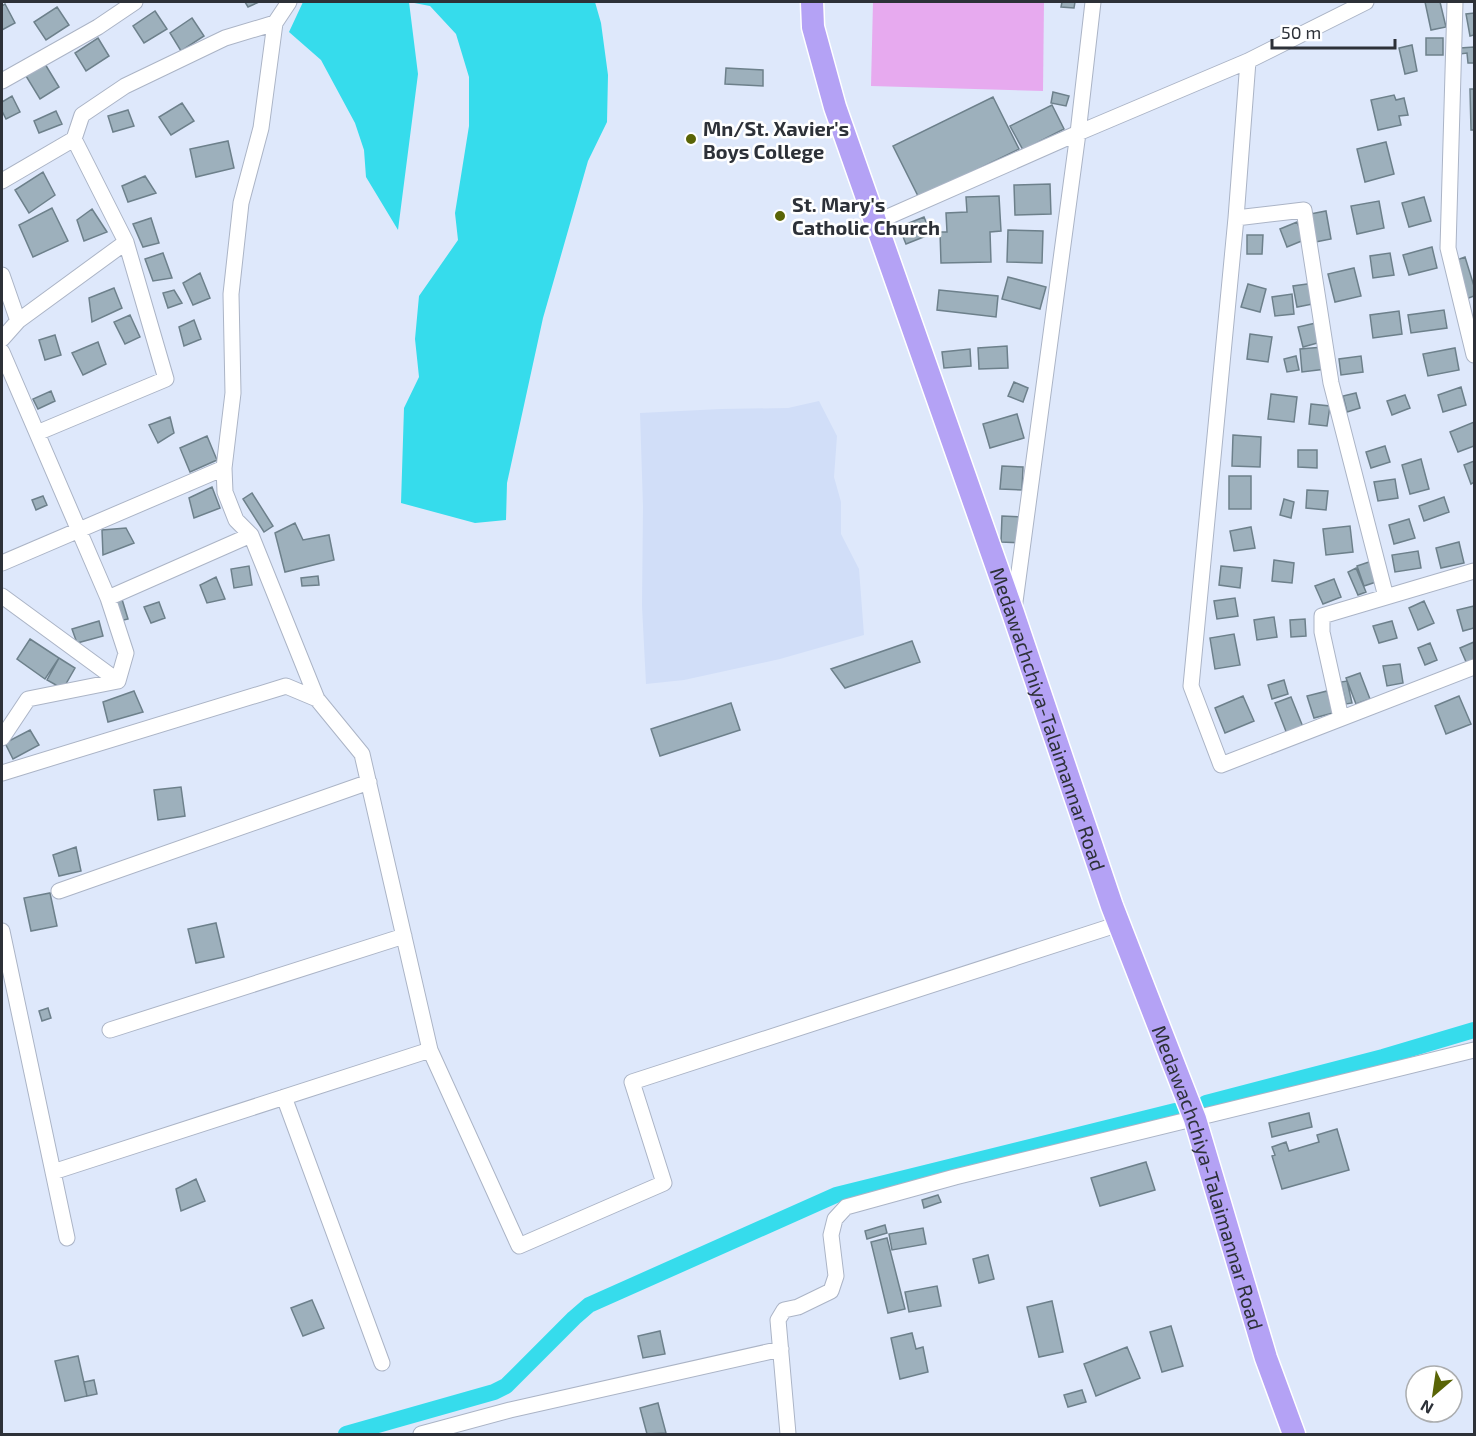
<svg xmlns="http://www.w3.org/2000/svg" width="1476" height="1436" font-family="'Exo 2',sans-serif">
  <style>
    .built { fill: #d1def8 }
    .green { fill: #e7aaef }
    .water { fill: #36dcec }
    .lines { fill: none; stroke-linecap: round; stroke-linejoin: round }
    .canal { stroke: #36dcec; stroke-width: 16 }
    .building { fill: #9db0bc; stroke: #6d808b; stroke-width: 1.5 }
    .minor-casing { stroke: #abb4c6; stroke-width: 17 }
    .highway-casing { stroke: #fff; stroke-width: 25 }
    .minor { stroke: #fff; stroke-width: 15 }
    .highway { stroke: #b4a2f5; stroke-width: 22 }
    .poi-dot { fill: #596406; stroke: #fff; stroke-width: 2 }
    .labels { text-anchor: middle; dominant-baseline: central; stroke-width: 5; stroke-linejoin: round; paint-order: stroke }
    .poi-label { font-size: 20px; font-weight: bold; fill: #2d3138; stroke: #fff; text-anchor: start }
    .street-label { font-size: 20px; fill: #2d3138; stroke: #fff }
  </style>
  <rect width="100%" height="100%" fill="#dee8fb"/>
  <path class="built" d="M819 401 837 436 834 477 841 502V534L859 569 864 635 780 659 684 680 646 684 642 606 643 507 640 413 721 409 788 408Z"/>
  <path class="green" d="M873 2H1044L1043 91 871 86Z"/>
  <path class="water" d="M303 2H595L601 23 608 75 607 122 588 161 543 318 507 483 506 520 475 523 401 503 404 408 419 377 415 339 419 296 458 240 455 213 469 126V77L456 34 430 6 409 2 418 74 398 230 366 177 364 150 355 123 321 60 289 32Z"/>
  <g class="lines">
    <path class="canal" d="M1206 1103 1383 1057 1474 1030
      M346 1434 494 1392 506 1386 574 1318 589 1305 836 1195 1175 1111"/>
  </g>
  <path class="building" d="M245 2H259L248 7Z
    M1062 2H1075L1074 8 1061 7Z
    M1425 2H1440L1446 27 1431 30Z
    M5 4 15 23 2 30V6Z
    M57 7 69 25 46 40 34 22Z
    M155 11 167 29 144 43 133 26Z
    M1474 13V35L1470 36 1466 14Z
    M192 18 204 36 181 51 170 33Z
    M98 38 109 56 86 71 75 53Z
    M1426 38H1443V55H1426Z
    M1412 45 1417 71 1405 74 1399 48Z
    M1474 47V63H1468L1467 53 1460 54V48Z
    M45 64 59 87 40 99 26 76Z
    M726 68 763 70V86L725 84Z
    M1470 89H1474V130H1471Z
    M1053 92 1069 96 1066 106 1051 103Z
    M1394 95 1396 100 1404 98 1408 115 1399 116 1401 125 1378 130 1371 100Z
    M12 96 20 112 6 119 2 111V102Z
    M993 97 1019 149 919 198 893 146Z
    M182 103 194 121 171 135 159 117Z
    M1052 105 1064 129 1023 150 1010 126Z
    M128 110 134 126 113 132 108 116Z
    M56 111 62 124 39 133 34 121Z
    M228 141 234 168 196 177 190 149Z
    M1386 142 1394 174 1365 182 1357 149Z
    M43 172 55 195 29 213 15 190Z
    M145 176 156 193 128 202 122 186Z
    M1050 184 1051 214 1015 215 1014 185Z
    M999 196 1001 231 990 232 991 262 941 263 940 232H947L946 213 967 212 966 197Z
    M1424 197 1431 221 1409 227 1402 203Z
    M1379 201 1384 228 1357 234 1351 206Z
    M52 208 68 241 33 257 19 225Z
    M92 209 107 232 84 241 77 220Z
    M1326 211 1331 239 1315 242 1310 214Z
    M924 217 931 234 906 244 899 227Z
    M151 218 159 243 143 247 133 224Z
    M1297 222 1304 240 1287 247 1280 229Z
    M1008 230 1043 231 1042 263 1007 262Z
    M1247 235H1263L1262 254H1247Z
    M1432 247 1437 268 1409 275 1403 255Z
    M163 253 172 278 153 281 145 259Z
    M1390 253 1394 275 1373 278 1370 256Z
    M1465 257 1474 286V296L1466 299 1454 261Z
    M1354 268 1361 296 1335 302 1328 274Z
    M200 273 210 298 193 305 183 283Z
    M1008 277 1046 287 1040 309 1002 299Z
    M1314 283 1318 303 1297 307 1293 286Z
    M1248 284 1266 289 1260 312 1241 307Z
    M114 288 122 308 92 322 89 298Z
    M174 290 182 303 168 308 163 293Z
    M939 290 998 296 996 317 937 310Z
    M1292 294 1294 314 1275 316 1272 297Z
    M1444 310 1447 328 1411 333 1408 315Z
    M1399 311 1402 334 1373 338 1370 315Z
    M130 315 140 337 125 344 114 322Z
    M194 320 201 339 184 346 179 327Z
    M1316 323 1321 342 1303 347 1298 327Z
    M1250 334 1272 337 1268 362 1247 359Z
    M55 335 61 355 45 360 39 340Z
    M98 342 106 364 83 375 72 353Z
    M1007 346 1008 368 979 369 978 348Z
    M1323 347 1326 369 1302 372 1300 349Z
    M1455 348 1459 370 1428 376 1423 354Z
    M970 349 971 366 944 368 942 352Z
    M1296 356 1299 370 1287 372 1284 359Z
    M1361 356 1363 372 1341 375 1339 359Z
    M1014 382 1028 388 1023 402 1008 396Z
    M1461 387 1466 405 1443 412 1438 395Z
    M51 391 55 401 38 409 33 399Z
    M1356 393 1360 408 1347 412 1343 396Z
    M1271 394 1297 397 1294 422 1268 419Z
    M1405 395 1410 408 1392 415 1387 401Z
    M1311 404 1330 406 1327 426 1309 424Z
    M1017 414 1024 438 990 448 983 424Z
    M170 417 174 433 158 443 149 425Z
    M1474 422V446L1458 452 1450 432Z
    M1233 435 1261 437 1260 467 1232 466Z
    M207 436 217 460 190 472 180 448Z
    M1385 446 1390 462 1371 468 1366 452Z
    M1298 450H1317V468L1298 467Z
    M1421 459 1429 489 1410 494 1402 465Z
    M1474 461V482L1471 484 1464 465Z
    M1002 466 1023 467 1022 490 1000 489Z
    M1229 476H1251V509H1229Z
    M1395 479 1398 498 1378 501 1374 482Z
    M212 487 220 508 194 518 189 498Z
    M1307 490 1328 491 1326 510 1306 508Z
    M252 493 273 526 264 532 243 499Z
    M43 496 47 505 36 510 32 500Z
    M1444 497 1449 512 1424 521 1419 506Z
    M1284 499 1294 502 1291 518 1280 515Z
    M1002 516 1023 517 1022 543 1001 542Z
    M1409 519 1415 538 1394 544 1389 525Z
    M295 523 303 540 329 535 334 560 285 572 275 533Z
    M1350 526 1353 552 1326 555 1323 529Z
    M1251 527 1255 548 1234 551 1230 531Z
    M126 528 134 543 103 555 102 530Z
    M1459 542 1464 563 1441 568 1436 548Z
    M1418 551 1421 568 1395 572 1392 555Z
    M1274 560 1294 563 1292 583 1272 581Z
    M1372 561 1379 581 1364 586 1357 566Z
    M249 566 252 585 234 588 231 569Z
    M1221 566 1242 568 1240 588 1219 585Z
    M1356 568 1366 592 1358 595 1348 572Z
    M318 576 319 585 302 586 301 578Z
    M216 577 225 599 207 603 200 585Z
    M1334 579 1341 597 1323 604 1315 586Z
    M121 596 128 619 119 621 112 598Z
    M1235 598 1238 616 1217 619 1214 601Z
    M1424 601 1434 623 1418 630 1409 608Z
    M159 602 165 618 151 623 144 607Z
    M1474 606V628L1463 631 1457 610Z
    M1274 617 1277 637 1257 640 1254 620Z
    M1305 619 1306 636 1291 637 1290 620Z
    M99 621 103 636 77 643 72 629Z
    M1392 621 1397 638 1379 643 1373 626Z
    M1234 634 1240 665 1215 669 1210 638Z
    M30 639 59 658 45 679 17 659Z
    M912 641 920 662 845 688 831 669Z
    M1474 642V661L1467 664 1460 648Z
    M1430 643 1437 660 1425 665 1418 648Z
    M59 658 75 668 63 689 47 680Z
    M1400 664 1403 683 1387 686 1383 666Z
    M1360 673 1370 699 1356 704 1346 678Z
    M1284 680 1288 694 1272 699 1268 685Z
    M1347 681 1352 703 1346 704 1341 682Z
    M134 691 143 712 108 722 103 702Z
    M1327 691 1333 713 1314 718 1307 696Z
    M1243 696 1254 721 1225 733 1215 708Z
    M1459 696 1471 724 1446 734 1435 706Z
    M1291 697 1303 727 1287 734 1275 703Z
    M731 703 740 730 660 756 651 729Z
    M30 730 39 745 13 759 5 743Z
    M181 787 185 816 158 820 154 790Z
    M76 847 81 871 59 876 53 855Z
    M50 893 57 926 31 931 24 898Z
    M216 923 224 957 196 963 188 929Z
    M48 1008 51 1018 42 1021 39 1011Z
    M1309 1113 1312 1127 1272 1137 1269 1123Z
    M1337 1129 1349 1170 1282 1189 1272 1156 1275 1155 1272 1147 1286 1142 1289 1151 1319 1142 1317 1135Z
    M1146 1162 1155 1190 1100 1206 1091 1178Z
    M196 1179 205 1201 181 1211 176 1189Z
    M938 1195 941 1202 924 1208 922 1200Z
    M885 1225 887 1233 867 1239 865 1231Z
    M923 1228 926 1244 892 1250 889 1234Z
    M887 1238 905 1309 888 1313 871 1242Z
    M988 1255 994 1279 979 1283 973 1259Z
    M937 1286 941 1306 909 1312 905 1292Z
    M312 1300 324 1328 303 1336 291 1308Z
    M1052 1301 1063 1352 1039 1357 1027 1307Z
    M1171 1326 1183 1366 1162 1372 1150 1332Z
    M660 1331 665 1354 643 1358 638 1336Z
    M912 1333 916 1349 923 1347 928 1372 900 1379 891 1338Z
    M1127 1347 1140 1378 1096 1396 1084 1364Z
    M78 1356 87 1396 65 1401 55 1361Z
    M94 1380 97 1394 87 1396 84 1382Z
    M1082 1390 1086 1402 1068 1407 1064 1395Z
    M658 1403 666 1433 647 1434 640 1408Z"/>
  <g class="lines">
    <g class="minor-casing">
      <path id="minor" d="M289 2 275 23 261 128 241 203 231 294 233 393 224 468 225 492 236 520 251 535 317 699
        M1093 2 1078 133 1248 61 1366 2
        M1455 2 1448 248 1474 355
        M1248 61 1236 218 1304 210 1331 383 1386 597 1474 571
        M2 81 98 27 135 2
        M2 181 74 139 82 115 125 86 225 38 275 23
        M1236 218 1191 686 1221 765 1474 667
        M874 223 1078 133
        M2 275 18 321
        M2 339 18 321 126 242
        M2 352 108 598 126 653 118 681
        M37 433 166 379 126 242 74 139
        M2 563 224 468
        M2 596 118 681
        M108 598 251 535
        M1014 609 1078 133
        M1341 718 1322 632V616L1386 597
        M2 738 28 699 118 681
        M2 773 286 686 317 699 362 754 430 1050 53 1172
        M59 891 369 782
        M2 931 67 1238
        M110 1030 404 936
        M430 1050 519 1246 664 1183 632 1082 1119 924
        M284 1097 382 1363
        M421 1434 510 1410 781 1349
        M788 1434 778 1320 784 1310 798 1307 831 1291 836 1276 831 1235 835 1219 846 1207 955 1177 1474 1050"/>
    </g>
    <g class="highway-casing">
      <g id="highway">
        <path id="s1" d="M812 2 813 27 835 107 1013 613 1112 906 1195 1119 1266 1358 1294 1434"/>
      </g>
    </g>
    <use href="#minor" class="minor"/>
    <use href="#highway" class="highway"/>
  </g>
  <g class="poi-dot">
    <circle cx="691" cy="139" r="6"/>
    <circle cx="780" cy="216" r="6"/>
  </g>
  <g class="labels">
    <g class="poi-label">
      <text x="703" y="128">Mn/St. Xavier's<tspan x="703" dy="23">Boys College</tspan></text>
      <text x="792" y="204">St. Mary's<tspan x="792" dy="23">Catholic Church</tspan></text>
    </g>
    <g class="street-label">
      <text stroke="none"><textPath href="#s1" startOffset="756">Medawachchiya-Talaimannar Road</textPath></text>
      <text stroke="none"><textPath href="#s1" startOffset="1242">Medawachchiya-Talaimannar Road</textPath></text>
    </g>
  </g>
  <rect width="1476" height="1436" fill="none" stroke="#2d3138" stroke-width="6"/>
  <g transform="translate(1434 1394) rotate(209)"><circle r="28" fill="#ffffff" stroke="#abadaf" stroke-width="1.5"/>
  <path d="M0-4.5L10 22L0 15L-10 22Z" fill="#596406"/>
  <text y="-9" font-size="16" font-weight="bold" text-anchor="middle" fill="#2d3138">N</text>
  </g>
  <path d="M1272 39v9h123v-9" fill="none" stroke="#2d3138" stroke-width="3"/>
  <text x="1281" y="39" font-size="18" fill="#2d3138" stroke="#ffffff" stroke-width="4.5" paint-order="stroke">50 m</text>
</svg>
